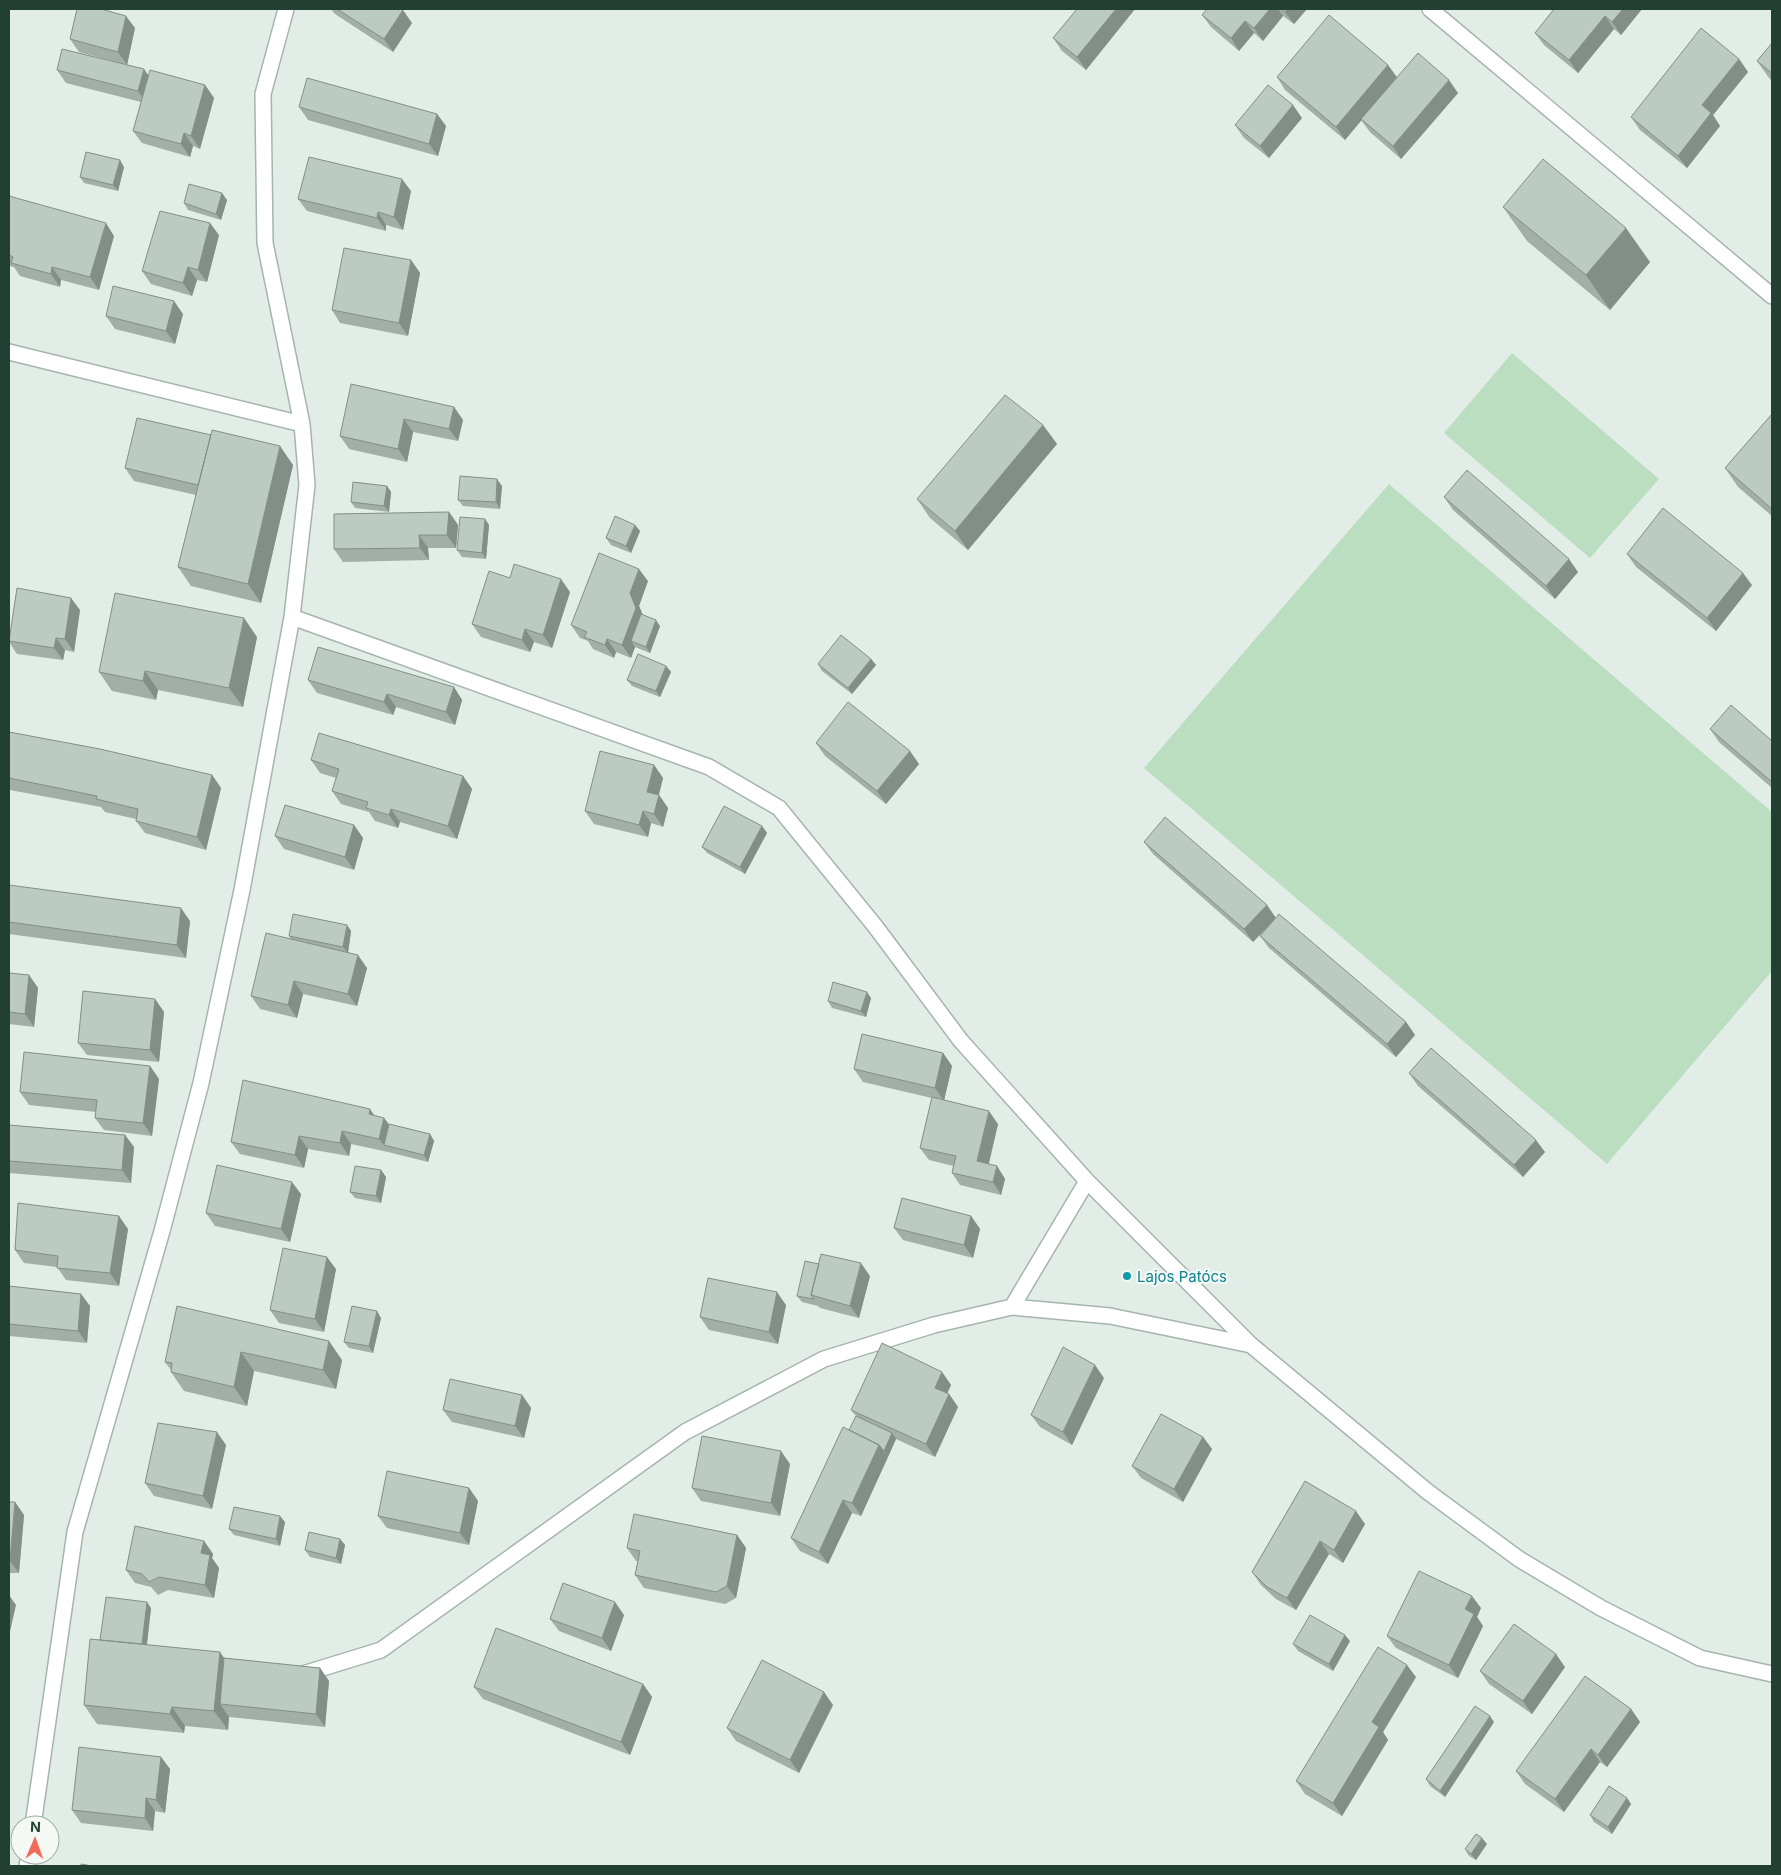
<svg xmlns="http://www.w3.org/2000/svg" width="1781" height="1875" font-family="Inter,sans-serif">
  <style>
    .green { fill: #bcdec0 }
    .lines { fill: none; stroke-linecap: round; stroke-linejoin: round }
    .minor-casing { stroke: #a5b5ad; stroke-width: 18 }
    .minor { stroke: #fff; stroke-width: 15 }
    .wall { fill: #a1afa7 }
    .shaded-wall { fill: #838e88 }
    .building { fill: #bbcbc2; stroke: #838e88 }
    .culture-dot { fill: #0f9aa8; stroke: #f4f9f6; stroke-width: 2 }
    .labels { text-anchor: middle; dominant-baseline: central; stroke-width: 4; stroke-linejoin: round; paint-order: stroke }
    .culture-label { font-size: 15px; fill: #0d838f; stroke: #f4f9f6; text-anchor: start }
  </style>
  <rect width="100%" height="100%" fill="#e3ede7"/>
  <path class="green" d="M1512 353 1659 479 1590 558 1444 433Z
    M1389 484 1772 812V971L1607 1164 1144 768Z"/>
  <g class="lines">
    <g class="minor-casing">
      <path id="minor" d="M1430 9 1772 296
        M9 352 302 424
        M292 617 709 767 779 808 875 926 961 1041 1087 1181 1251 1345 1428 1492 1519 1559 1601 1608 1700 1658 1772 1674
        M1012 1307 1087 1181
        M303 1674 381 1650 685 1432 824 1359 934 1325 1012 1307 1110 1316 1251 1345
        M33 1825 75 1532 162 1231 201 1083 242 890 292 617 307 485 302 424 265 243 263 94 286 9
        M27 1866 29 1855"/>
    </g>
    <use href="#minor" class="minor"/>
  </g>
  <path class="wall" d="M331 9H401L412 23 393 52 335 14Z
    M1077 9H1135L1086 70 1062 51 1053 38Z
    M1207 9H1307L1294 24 1283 16 1263 41 1254 33 1239 51 1211 27 1202 15Z
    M1554 9H1642L1621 35 1614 29 1578 73 1544 45 1535 33Z
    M135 28 127 65 79 52 70 39Z
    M1772 43V82L1757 61Z
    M1739 59 1748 72 1713 115 1720 126 1687 168 1640 130 1631 117Z
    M1388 65 1397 77 1458 93 1401 159 1370 132 1361 120 1345 140 1285 90 1277 77Z
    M57 70 148 75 205 85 214 98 200 149 193 146 190 157 142 143 133 131 141 102 66 83Z
    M299 107 437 114 446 126 438 156 308 120Z
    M1302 118 1269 158 1244 138 1235 125Z
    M124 167 118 191 84 183 80 177Z
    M411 191 403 230 386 225V231L307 211 298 199Z
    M9 196 114 236 99 290 61 280 60 287 20 276 14 267 9 266Z
    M227 200 221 220 188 210 184 203Z
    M1503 207 1650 262 1610 310 1527 241Z
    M219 235 207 282 197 280 192 296 151 284 142 271Z
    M411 260 420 273 408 336 340 323 332 310Z
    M183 314 175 344 115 329 106 316Z
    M454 407 463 420 458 441 413 432 407 462 349 449 340 436Z
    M1772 414V516L1738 487 1725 468Z
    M1043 425 1057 444 968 550 930 518 917 499Z
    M293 465 261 603 191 586 178 567 196 495 134 481 125 468Z
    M387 486 391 492 389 512 355 508 351 502Z
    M502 486 500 509 463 506 458 500Z
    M1444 497 1578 572 1555 599 1453 510Z
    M449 512 458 525 456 548H428L429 560 343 562 334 549Z
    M485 519 489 525 486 559 462 557 457 550Z
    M635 525 640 531 631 553 611 545 606 538Z
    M1627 554 1752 585 1716 631 1636 567Z
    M510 578 570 592 552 648 534 642 530 652 481 637 472 624Z
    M648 581 639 606 643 615 660 626 650 653 635 647 631 658 616 652 614 658 593 649 588 641 580 638 571 625Z
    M80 610 74 652 65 650 63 660 17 654 9 642V638Z
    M257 637 243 707 158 690 156 700 112 691 99 672Z
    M871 659 876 665 852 694 822 671 818 664Z
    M666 666 671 672 660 697 632 686 627 680Z
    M308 680 454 687 462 700 455 725 396 707 393 715 317 693Z
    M1710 729 1772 741V788L1719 742Z
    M9 732 212 775 221 788 206 850 145 833 136 821V819L105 812 101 807 10 790 9 788Z
    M816 743 919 764 886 804 825 756Z
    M311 760 463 776 472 789 457 839 400 822 398 828 375 821 369 812 341 804 332 791 336 778 320 773Z
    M654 765 663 778 659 795 668 808 663 827 651 823 648 837 594 824 585 811Z
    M354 825 363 838 354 870 284 849 275 836Z
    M762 826 767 833 745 874 707 853 702 847Z
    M1144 842 1276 918 1406 1022 1415 1035 1396 1057 1269 948 1260 936 1272 922 1253 942 1153 854Z
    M190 921 186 958 9 934V922Z
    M347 925 351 931 348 953 367 968 357 1006 303 994 297 1018 260 1009 251 996 291 939 289 936Z
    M9 973 29 975 38 988 34 1027 9 1024Z
    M871 998 866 1017 832 1008 828 1001Z
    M155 999 164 1012 159 1062 87 1055 78 1043Z
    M943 1053 952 1066 944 1100 998 1124 989 1164 997 1166 1005 1179 1001 1195 960 1185 952 1173 953 1166 929 1160 920 1148 932 1098 863 1082 854 1069Z
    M150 1066 159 1079 152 1136 104 1130 95 1118 96 1112 29 1105 20 1092Z
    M1409 1073 1545 1152 1523 1177 1418 1086Z
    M374 1116 384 1118 389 1124 430 1134 434 1141 428 1162 388 1152 351 1144 349 1156 308 1149 304 1168 240 1154 231 1142Z
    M9 1125 125 1135 134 1147 131 1183 9 1173Z
    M381 1170 386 1177 381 1203 355 1198 350 1192Z
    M301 1194 290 1242 215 1226 206 1213Z
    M971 1216 980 1229 973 1258 903 1240 894 1228Z
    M128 1229 119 1286 66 1280 57 1267 24 1263 15 1250Z
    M819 1264 870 1276 859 1318 820 1308 818 1306 802 1302 797 1296Z
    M336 1269 324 1332 279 1323 270 1310Z
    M9 1286 81 1294 90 1306 87 1343 9 1336Z
    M786 1305 778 1344 709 1330 700 1317Z
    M177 1306 342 1360 336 1389 254 1371 247 1406 184 1391 171 1372V1370L165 1362Z
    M381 1318 373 1353 349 1348 344 1342Z
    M942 1372 951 1385 947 1394H949L958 1407 935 1457 896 1439 861 1516 852 1513 828 1564 800 1551 791 1538 849 1430 856 1416 851 1410Z
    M1104 1378 1072 1445 1040 1427 1031 1415Z
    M522 1395 531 1408 524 1438 452 1422 443 1410Z
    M1203 1437 1212 1449 1183 1502 1141 1478 1132 1466Z
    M226 1445 212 1509 154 1496 145 1483Z
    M790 1464 780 1516 701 1501 692 1488Z
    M1305 1481 1365 1524 1343 1563 1329 1554 1296 1610 1276 1599 1261 1585 1252 1572Z
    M469 1488 478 1501 469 1545 387 1528 378 1516Z
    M9 1502H15L24 1515 19 1573H9Z
    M285 1522 280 1546 234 1535 229 1529Z
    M737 1535 746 1548 736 1598 725 1604 644 1588 635 1575 638 1561H636L627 1548Z
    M340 1539 345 1545 341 1564 310 1557 305 1550Z
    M204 1541 213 1554 212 1558 219 1568 214 1598 168 1590 158 1595 151 1587 135 1583 126 1570Z
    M151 1608 147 1645 224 1658 320 1668 329 1681 325 1727 229 1717 228 1730 185 1726 184 1733 97 1724 84 1705 100 1640Z
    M1481 1608 1477 1617 1483 1626 1458 1678 1396 1648 1387 1636Z
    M624 1615 611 1651 559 1631 550 1619Z
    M1350 1641 1333 1671 1298 1651 1293 1644Z
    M1565 1667 1532 1714 1489 1684 1480 1671Z
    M1416 1677 1383 1732 1388 1740 1342 1816 1305 1794 1296 1781Z
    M643 1684 652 1697 630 1755 483 1699 474 1687Z
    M833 1705 799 1773 736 1741 727 1728Z
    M1631 1709 1640 1722 1607 1767 1600 1762 1564 1812 1525 1784 1516 1771Z
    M1494 1722 1445 1797 1430 1786 1426 1779Z
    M161 1757 170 1769 165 1813 155 1811 153 1831 81 1823 72 1810Z
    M1627 1798 1631 1804 1612 1834 1594 1822 1590 1815Z
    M1487 1844 1476 1860 1469 1856 1465 1849Z"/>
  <path class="shaded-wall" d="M1116 9H1135L1086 70 1077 57Z
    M1270 9H1278L1283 16 1263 41 1254 28Z
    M1288 9H1307L1294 24 1285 12Z
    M1623 9H1642L1621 35 1612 22Z
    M403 10 412 23 393 52 384 39Z
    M126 16 135 28 127 65 118 52Z
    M1605 16 1614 29 1578 73 1569 60Z
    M1245 21 1254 33 1239 51 1231 38Z
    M1739 59 1748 72 1713 115 1720 126 1687 168 1678 156 1702 105Z
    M1388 65 1397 78 1345 140 1336 127Z
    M144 69 153 82 147 104 138 91Z
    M1449 80 1458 93 1401 159 1393 146Z
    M205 85 214 98 200 149 191 136Z
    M1293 105 1302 118 1269 158 1260 146Z
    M437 114 446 126 438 156 429 144Z
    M184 133 193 146 190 157 181 144Z
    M120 160 124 167 118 191 113 185Z
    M402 179 411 191 403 230 394 217Z
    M222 193 227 200 221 220 216 214Z
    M378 212 386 225V231L377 218Z
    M106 223 114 236 99 290 90 277Z
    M210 223 219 235 207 282 198 270Z
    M1626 228 1650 262 1610 310 1586 275Z
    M411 260 420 273 408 336 399 323Z
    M52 267 61 280 60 287 51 274Z
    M188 267 197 280 192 296 183 283Z
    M174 301 183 314 175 344 166 331Z
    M454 407 463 420 458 441 449 429Z
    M404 419 413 432 407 462 398 449Z
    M1043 425 1057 444 968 550 955 531Z
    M280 446 293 465 261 603 248 584Z
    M497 479 502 486 500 509 496 502Z
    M387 486 391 492 389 512 384 506Z
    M449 512 458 525 456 548 447 535Z
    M485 519 489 525 486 559 482 553Z
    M635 525 640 531 631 553 626 546Z
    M419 535 428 548 429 560 420 548Z
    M1569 559 1578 572 1555 599 1546 586Z
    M639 569 648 581 639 606 645 620 631 641 635 647 631 658 622 645 630 593Z
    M1743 573 1752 585 1716 631 1707 618Z
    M561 579 570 592 552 648 543 635Z
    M71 598 80 610 74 652 65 639Z
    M244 618 257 637 243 707 229 688Z
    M656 620 660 626 650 653 646 647Z
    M525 629 534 642 530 652 522 640Z
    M56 638 65 650 63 660 54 648Z
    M607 639 616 652 614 658 605 645Z
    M871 659 876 665 852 694 848 688Z
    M666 666 671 672 660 697 656 691Z
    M145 671 158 690 156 700 143 681Z
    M454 687 462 700 455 725 446 712Z
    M387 694 396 707 393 715 384 702Z
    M910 751 919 764 886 804 877 791Z
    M654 765 663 778 656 805 647 792Z
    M212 775 221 788 206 850 197 837Z
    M463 776 472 789 457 839 448 826Z
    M659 795 668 808 663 827 654 814Z
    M391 809 400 822 398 828 389 815Z
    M643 811 651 823 648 837 639 825Z
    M354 825 363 838 354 870 345 857Z
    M762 826 767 833 745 874 740 867Z
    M1267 905 1276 918 1253 942 1244 929Z
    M181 908 190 921 186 958 177 945Z
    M347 925 351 931 348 953 343 947Z
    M358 955 367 968 357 1006 348 994Z
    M29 975 38 988 34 1027 25 1014Z
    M294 981 303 994 297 1018 288 1005Z
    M867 992 871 998 866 1017 861 1011Z
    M155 999 164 1012 159 1062 150 1050Z
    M1406 1022 1415 1035 1396 1057 1387 1044Z
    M943 1053 952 1066 944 1101 935 1088Z
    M150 1066 159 1079 152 1136 143 1123Z
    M370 1109 379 1122 369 1114Z
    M989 1111 998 1124 986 1174 977 1161Z
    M384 1118 393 1131 384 1145 379 1139Z
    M342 1131 351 1144 349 1156 340 1143Z
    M430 1134 434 1141 428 1162 424 1155Z
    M125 1135 134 1147 131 1183 122 1170Z
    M299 1136 308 1149 304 1168 295 1155Z
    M1536 1140 1545 1152 1523 1177 1514 1165Z
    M997 1166 1005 1179 1001 1195 993 1182Z
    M381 1170 386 1177 381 1203 376 1196Z
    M292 1182 301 1194 290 1242 281 1229Z
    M119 1216 128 1229 119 1286 110 1273Z
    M971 1216 980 1229 973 1258 964 1245Z
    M327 1257 336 1269 324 1332 315 1319Z
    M861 1263 870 1276 859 1318 850 1306Z
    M777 1292 786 1305 778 1344 769 1332Z
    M81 1294 90 1306 87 1343 78 1331Z
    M377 1311 381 1318 373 1353 369 1346Z
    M329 1341 342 1360 336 1389 323 1370Z
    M241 1352 254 1371 247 1406 234 1387Z
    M1095 1365 1104 1378 1072 1445 1063 1432Z
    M942 1372 951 1385 944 1400 935 1388Z
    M949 1394 958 1407 935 1457 926 1444Z
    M522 1395 531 1408 524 1438 515 1426Z
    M217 1432 226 1445 212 1509 203 1496Z
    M892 1433 896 1439 888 1457 884 1451Z
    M1203 1437 1212 1449 1183 1502 1174 1489Z
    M879 1445 888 1457 861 1516 852 1503Z
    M781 1451 790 1464 780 1516 771 1503Z
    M469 1488 478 1501 469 1545 460 1533Z
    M843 1500 852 1513 828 1564 819 1552Z
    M15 1502 24 1515 19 1573 10 1561Z
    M1356 1511 1365 1524 1343 1563 1334 1550Z
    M280 1516 285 1522 280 1546 276 1539Z
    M737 1535 746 1548 736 1598 727 1586Z
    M340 1539 345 1545 341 1564 336 1558Z
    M204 1541 213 1554 212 1558 219 1568 214 1598 205 1585 201 1553Z
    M1320 1541 1329 1554 1296 1610 1287 1598Z
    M9 1595 16 1605 9 1636Z
    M1472 1596 1481 1608 1477 1617 1483 1626 1458 1678 1449 1665 1465 1609Z
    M147 1602 151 1608 146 1651 142 1645Z
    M615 1602 624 1615 611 1651 602 1638Z
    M1345 1635 1350 1641 1333 1671 1329 1664Z
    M220 1652 233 1671 220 1704 229 1717 228 1730 214 1711Z
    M1556 1654 1565 1667 1532 1714 1523 1701Z
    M1407 1665 1416 1677 1383 1732 1388 1740 1342 1816 1333 1803 1372 1722Z
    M320 1668 329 1681 325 1727 316 1714Z
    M643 1684 652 1697 630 1755 621 1742Z
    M824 1692 833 1705 799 1773 790 1760Z
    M172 1707 185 1726 184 1733 170 1714Z
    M1631 1709 1640 1722 1607 1767 1598 1755Z
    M1490 1716 1494 1722 1445 1797 1440 1791Z
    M1591 1749 1600 1762 1564 1812 1555 1799Z
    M161 1757 170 1769 165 1813 156 1800Z
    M146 1798 155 1811 153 1831 145 1818Z
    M1627 1798 1631 1804 1612 1834 1608 1827Z
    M1482 1838 1487 1844 1476 1860 1471 1854Z"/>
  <path class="building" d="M77 9H101L126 16 118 52 70 39Z
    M337 9H401L403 10 384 39Z
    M1077 9H1116L1077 57 1053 38Z
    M1207 9H1270L1254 28 1245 21 1231 38 1202 15Z
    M1282 9H1288L1285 12Z
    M1554 9H1623L1612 22 1605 16 1569 60 1535 33Z
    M1329 15 1388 65 1336 127 1277 77Z
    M1701 28 1739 59 1702 105 1711 113 1678 156 1631 117Z
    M1772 43V73L1757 61Z
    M62 49 144 69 138 91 57 70Z
    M1418 53 1449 80 1393 146 1361 119Z
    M150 70 205 85 191 136 184 133 181 144 133 131Z
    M307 78 437 114 429 144 299 107Z
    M1268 85 1293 105 1260 146 1235 125Z
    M86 152 120 160 113 185 80 177Z
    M309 157 402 179 394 217 378 212 377 218 298 199Z
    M1543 159 1626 228 1586 275 1503 207Z
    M189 184 222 193 216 214 184 203Z
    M9 196 106 223 90 277 52 267 51 274 11 263 13 257 9 255Z
    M160 211 210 223 198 270 188 267 183 283 142 271Z
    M344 248 411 260 399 323 332 310Z
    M113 286 174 301 166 331 106 316Z
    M351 384 454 407 449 429 404 419 398 449 340 436Z
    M1005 395 1043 425 955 531 917 499Z
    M1772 414V509L1725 468Z
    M137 418 211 435 198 485 125 468Z
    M212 430 280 446 248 584 178 567Z
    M1467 470 1569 559 1546 586 1444 497Z
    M460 476 497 479 496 502 458 500Z
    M353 482 387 486 384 506 351 502Z
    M1663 508 1743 573 1707 618 1627 554Z
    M449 512 447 535H419L420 548 334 549V514Z
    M615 516 635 525 626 546 606 538Z
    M460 517 485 519 482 553 457 550Z
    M599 553 639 569 630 593 636 608 622 645 607 639 605 645 584 637 587 632 571 625Z
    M514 564 561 579 543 635 525 629 522 640 472 624 489 571 510 578Z
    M17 588 71 598 65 639 56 638 54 648 9 641Z
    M115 593 244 618 229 688 145 671 143 681 99 672Z
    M641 614 656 620 646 647 631 641Z
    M841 635 871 659 848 688 818 664Z
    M318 647 454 687 446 712 387 694 384 702 308 680Z
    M638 654 666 666 656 691 627 680Z
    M848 702 910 751 877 791 816 743Z
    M1731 705 1772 741V782L1710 729Z
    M9 732 100 749 212 775 197 837 136 821 138 809 96 799 97 796 9 778Z
    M319 733 463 776 448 826 391 809 389 815 366 808 368 802 332 791 339 769 311 760Z
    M600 751 654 765 647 792 659 795 654 814 643 811 639 825 585 811Z
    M285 805 354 825 345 857 275 836Z
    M724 806 762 826 740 867 702 847Z
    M1165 817 1267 905 1244 929 1144 842Z
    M9 885 181 908 177 945 9 922Z
    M293 914 347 925 343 947 289 936Z
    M1279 914 1406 1022 1387 1044 1260 936Z
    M266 933 358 955 348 994 294 981 288 1005 251 996Z
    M9 973 29 975 25 1014 9 1012Z
    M833 982 867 992 861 1011 828 1001Z
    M83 991 155 999 150 1050 78 1043Z
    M862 1034 943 1053 935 1088 854 1069Z
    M1431 1048 1536 1140 1514 1165 1409 1073Z
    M24 1052 150 1066 143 1123 95 1118 97 1100 20 1092Z
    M243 1080 370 1109 369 1114 384 1118 379 1139 342 1131 340 1143 299 1136 295 1155 231 1142Z
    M932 1097 989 1111 977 1161 997 1166 993 1182 952 1173 956 1156 920 1148Z
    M389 1124 430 1134 424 1155 384 1145Z
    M9 1125 125 1135 122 1170 9 1161Z
    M217 1165 292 1182 281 1229 206 1213Z
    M355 1166 381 1170 376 1196 350 1192Z
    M902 1198 971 1216 964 1245 894 1228Z
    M18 1203 119 1216 110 1273 57 1268 58 1256 15 1250Z
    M283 1248 327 1257 315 1319 270 1310Z
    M821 1254 861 1263 850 1306 811 1295Z
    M805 1261 819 1264 811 1295 814 1299 797 1296Z
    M708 1278 777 1292 769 1332 700 1317Z
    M9 1286 81 1294 78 1331 9 1324Z
    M177 1306 329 1341 323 1370 241 1352 234 1387 171 1372 172 1363 165 1362Z
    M352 1306 377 1311 369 1346 344 1342Z
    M882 1343 942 1372 935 1388 949 1394 926 1444 851 1410Z
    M1063 1347 1095 1365 1063 1432 1031 1415Z
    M450 1379 522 1395 515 1426 443 1410Z
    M1161 1414 1203 1437 1174 1489 1132 1466Z
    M856 1416 892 1433 884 1451 879 1445 849 1430Z
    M158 1423 217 1432 203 1496 145 1483Z
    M843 1427 879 1445 852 1503 843 1500 819 1552 791 1538Z
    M702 1436 781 1451 771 1503 692 1488Z
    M387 1471 469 1488 460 1533 378 1516Z
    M1305 1481 1356 1511 1334 1550 1320 1541 1287 1598 1267 1587 1252 1572Z
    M9 1502H15L10 1561H9Z
    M234 1507 280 1516 276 1539 229 1529Z
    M634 1514 737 1535 727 1586 716 1592 635 1575 640 1551 627 1548Z
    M135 1526 204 1541 201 1553 210 1555 205 1585 159 1577 149 1582 142 1574 126 1570Z
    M309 1532 340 1539 336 1558 305 1550Z
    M1419 1571 1472 1596 1465 1609 1474 1614 1449 1665 1387 1636Z
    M563 1583 615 1602 602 1638 550 1619Z
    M106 1597 147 1602 142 1644 100 1640Z
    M1310 1615 1345 1635 1329 1664 1293 1644Z
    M1514 1624 1556 1654 1523 1701 1480 1671Z
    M496 1628 643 1684 621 1742 474 1687Z
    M90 1639 220 1652 214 1711 172 1707 170 1714 84 1705Z
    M1378 1647 1407 1665 1372 1722 1379 1727 1333 1803 1296 1781Z
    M224 1658 320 1668 316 1714 220 1704Z
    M762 1660 824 1692 790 1760 727 1728Z
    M1585 1676 1631 1709 1598 1755 1591 1749 1555 1799 1516 1771Z
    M1475 1706 1490 1716 1440 1791 1426 1779Z
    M79 1747 161 1757 156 1800 146 1798 145 1818 72 1810Z
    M1609 1786 1627 1798 1608 1827 1590 1815Z
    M1476 1834 1482 1838 1471 1854 1465 1849Z
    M81 1864 92 1866H81Z"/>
  <circle class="culture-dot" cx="1127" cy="1276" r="5"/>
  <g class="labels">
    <g class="culture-label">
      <text x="1137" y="1276">Lajos Patócs</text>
    </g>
  </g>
  <rect width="1781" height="1875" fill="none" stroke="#223f33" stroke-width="20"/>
  <g transform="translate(35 1840) rotate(2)"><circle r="24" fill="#f4f9f6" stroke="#a0afa8"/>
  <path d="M0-4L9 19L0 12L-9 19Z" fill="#f36a5b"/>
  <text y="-8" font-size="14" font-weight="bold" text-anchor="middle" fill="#223f33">N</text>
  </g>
</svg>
